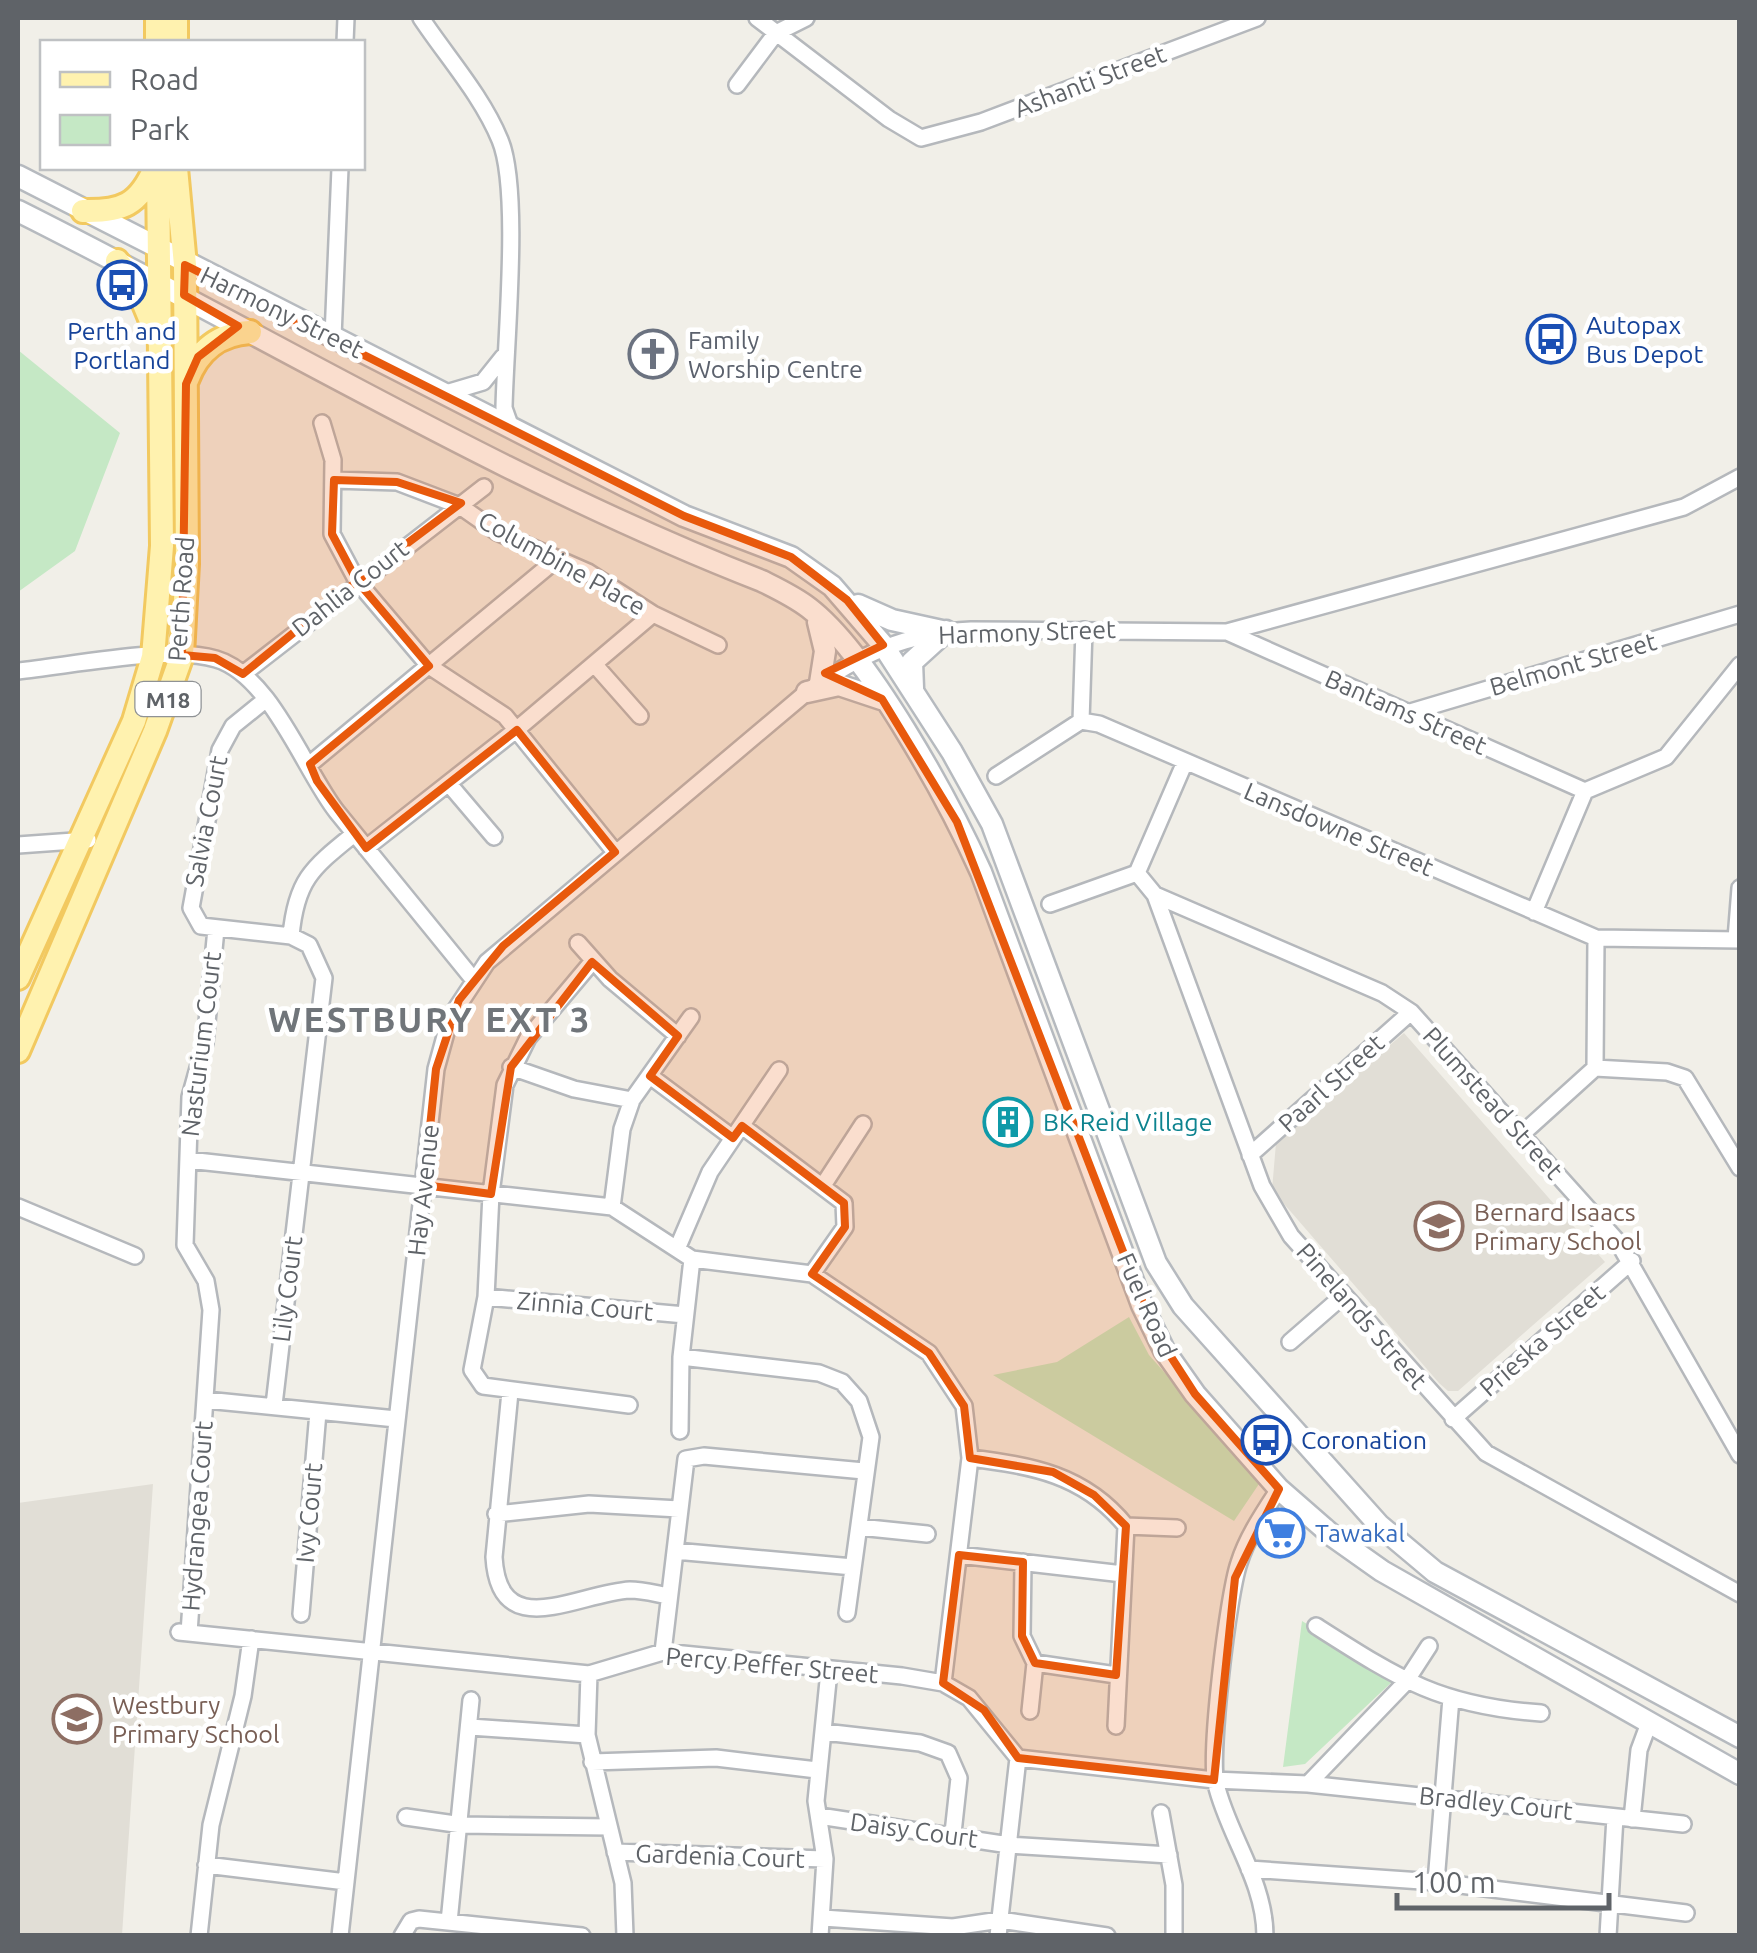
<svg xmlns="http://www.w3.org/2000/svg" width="1757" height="1953" font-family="Ubuntu,sans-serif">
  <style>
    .education { fill: #e1ded6 }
    .green { fill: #c5e8c5 }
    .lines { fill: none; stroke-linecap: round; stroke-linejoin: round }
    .street-casing { stroke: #b5b8bc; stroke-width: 20 }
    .secondary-casing { stroke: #b6babf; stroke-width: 25 }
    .primary-casing { stroke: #f2c960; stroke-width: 28 }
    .street { stroke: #fff; stroke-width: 15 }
    .secondary { stroke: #fff; stroke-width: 20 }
    .primary { stroke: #fff2af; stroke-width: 22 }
    .marked { fill: #e8590c; fill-opacity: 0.2; stroke: #e8590c; stroke-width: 8; stroke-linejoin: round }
    .labels { text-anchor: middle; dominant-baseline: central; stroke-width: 9; stroke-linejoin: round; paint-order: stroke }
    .shield { fill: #fff; stroke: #8f9295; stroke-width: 2.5 }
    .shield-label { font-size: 22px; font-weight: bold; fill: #5f6368 }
    .street-label { font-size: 25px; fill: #5f6368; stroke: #fff }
    .transit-label { font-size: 25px; fill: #164399; stroke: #fff; text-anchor: start }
    .worship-label { font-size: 25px; fill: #5b616d; stroke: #fff; text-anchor: start }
    .culture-label { font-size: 25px; fill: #0d838f; stroke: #fff; text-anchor: start }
    .education-label { font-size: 25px; fill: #785e54; stroke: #fff; text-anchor: start }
    .shop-label { font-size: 25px; fill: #366cbe; stroke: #fff; text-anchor: start }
    .district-label { font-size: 35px; font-weight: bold; letter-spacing: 2.5px; fill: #70757a; stroke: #fff }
  </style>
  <rect width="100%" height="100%" fill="#f1efe8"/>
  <path class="education" d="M1404 1033 1605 1262 1458 1391H1448L1439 1383 1272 1190 1276 1143Z
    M153 1484 122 1935H18V1503Z"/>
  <path class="green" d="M18 350 120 433 75 551 18 592Z
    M1129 1317 1149 1355 1261 1481 1234 1521 993 1375 1057 1362Z
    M1302 1621 1396 1678 1305 1764 1283 1767Z"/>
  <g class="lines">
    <g class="street-casing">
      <path id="street" d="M421 18C447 57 482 96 500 140 521 190 505 347 504 408L510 425
        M757 18 889 119 921 138 981 122 1257 18
        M345 42 346 18
        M737 85 776 33 806 18
        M333 337 340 168
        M446 393 483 382 503 357
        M322 423 333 460 332 534 357 581 429 666 505 716 615 852
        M334 480 397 482 460 506 497 532 588 572 653 614 718 645
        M1227 632 1585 791
        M595 665 640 716
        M18 671C69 666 170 645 216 659 271 675 305 772 337 812 382 868 428 923 473 979
        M243 674 484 487
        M264 701 233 726 220 750 191 908 201 926 291 936
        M1407 713 1740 614
        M1081 721 1099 724 1596 938 1740 940
        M310 764 557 559
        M996 776 1081 721 1084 630
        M449 784 494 837
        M1585 791 1666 757 1740 665
        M18 845 88 840
        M366 848 516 730 653 614
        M1137 873 1155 895 1382 993 1411 1012 1618 1242 1740 1455
        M1155 895 1262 1186 1291 1236 1486 1453 1740 1594
        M1050 904 1137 873 1185 762
        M1534 912 1585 791
        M1736 939 1740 888
        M578 943 610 979 678 1036
        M592 962 528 1038 505 1085 491 1194 486 1297 472 1370 483 1386 629 1405
        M511 1067 574 1089 632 1100
        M1595 1068 1667 1072 1685 1078 1740 1168
        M650 1076 733 1138
        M742 1126 844 1203 845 1227 812 1274
        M1522 1134 1595 1068 1596 938
        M1250 1155 1411 1012
        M188 1160 612 1207 692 1259 812 1274 929 1353 964 1406 970 1458 943 1683
        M824 1184 863 1124
        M18 1207 135 1256
        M612 1207 622 1129 632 1100 691 1017
        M677 1249 710 1172 779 1070
        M486 1297 685 1315
        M1290 1342 1344 1295
        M681 1357 819 1373 842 1382 859 1401 871 1437 847 1613
        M510 1392 494 1557C499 1645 577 1593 630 1590 643 1590 657 1594 669 1596
        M206 1400 396 1419
        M274 1405 324 978 309 945 291 936C296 880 312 868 354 834
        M1453 1419 1632 1261
        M680 1431 681 1357 692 1259
        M970 1458C1032 1466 1084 1474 1126 1526L1177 1528
        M496 1514 589 1504 679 1509
        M859 1527 927 1534
        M675 1551 853 1567
        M959 1555 1123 1574
        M1023 1562 1022 1636 1035 1663 1030 1711
        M301 1614 318 1412
        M1316 1626C1399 1679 1440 1706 1541 1713
        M179 1632 589 1674 663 1652 902 1676 943 1683 969 1698 1018 1758 1214 1780 1308 1784 1405 1683 1429 1646
        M189 1633 211 1310 206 1281 185 1245 190 1097 205 1043 216 929
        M663 1652 686 1459 704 1456 864 1471
        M1035 1663 1116 1675
        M589 1674 587 1735 623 1883 625 1936
        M1116 1726 1126 1526
        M470 1727 587 1735
        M824 1732 920 1743 948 1753 959 1778 953 1833
        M592 1762 716 1758 817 1770
        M1308 1784 1683 1824
        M1161 1813 1174 1885V1936
        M819 1816 1009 1845 1169 1855
        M406 1817 462 1825 609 1827
        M1632 1819 1639 1750 1649 1723
        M615 1852 825 1859
        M206 1865 346 1882
        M1249 1869 1436 1882 1686 1913
        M1436 1882 1451 1698
        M823 1918 953 1927 1000 1920 1107 1936
        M449 1922 471 1700
        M199 1936 211 1825 243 1696 251 1639
        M340 1936 436 1069 450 1018 487 962 807 692C858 655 906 633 971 630L1227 632 1684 507 1740 477
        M402 1936 411 1921 419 1919 582 1936
        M820 1936 825 1859 816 1801 829 1671
        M998 1936 1018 1758
        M1265 1936C1265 1881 1228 1835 1216 1784 1209 1753 1228 1595 1239 1563 1247 1537 1264 1512 1279 1489
        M1608 1936 1615 1817"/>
    </g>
    <g class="secondary-casing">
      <path id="secondary" d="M18 176 684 516 791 557 832 586 883 645 952 752 992 824 1156 1263 1183 1306 1379 1525 1435 1572 1740 1737
        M18 211C266 335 503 480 762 581 778 589 795 597 809 608 869 654 949 801 981 872L1142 1305 1164 1350 1195 1394 1279 1489 1334 1537 1382 1571 1740 1774
        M858 605 892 620 942 631
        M818 622 825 651 820 683
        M913 688 912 662 946 631
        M807 692 839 685 881 699"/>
    </g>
    <g class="primary-casing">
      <path id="primary" d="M157 18V42
        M176 42V18
        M83 211C122 212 139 205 155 168
        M117 261 137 287 156 333
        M187 380C198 351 218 334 250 332
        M18 978 134 721 153 657 162 546 158 168
        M18 1051 155 731 182 655 187 564 185 265 176 168"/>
    </g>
    <use href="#street" class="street"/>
    <use href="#secondary" class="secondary"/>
    <use href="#primary" class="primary"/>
  </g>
  <path class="marked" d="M185 265 684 516 791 557 847 600 883 645 825 673 882 699 957 822 1153 1329 1195 1394 1279 1489 1235 1578 1214 1780 1018 1758 984 1710 943 1683 959 1555 1023 1562 1022 1636 1035 1663 1116 1675 1126 1526 1094 1495 1053 1472 970 1458 964 1406 929 1353 812 1274 845 1227 844 1203 742 1126 733 1138 650 1076 678 1036 592 962 511 1067 491 1194 424 1185 436 1069 459 1000 503 946 615 852 517 730 366 848 317 781 310 764 429 666 357 581 461 503 397 482 334 480 332 534 357 581 243 674 215 658 182 655 186 384 198 357 238 326 184 295Z"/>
  <defs>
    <g id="bus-ring" transform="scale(2.5)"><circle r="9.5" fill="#fff" stroke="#1a4fb4" stroke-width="1.5"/><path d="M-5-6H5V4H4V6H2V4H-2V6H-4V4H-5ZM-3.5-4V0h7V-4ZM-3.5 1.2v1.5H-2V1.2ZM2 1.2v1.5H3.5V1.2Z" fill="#1a4fb4"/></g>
    <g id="church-ring" transform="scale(2.5)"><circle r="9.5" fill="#fff" stroke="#6b7280" stroke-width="1.5"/><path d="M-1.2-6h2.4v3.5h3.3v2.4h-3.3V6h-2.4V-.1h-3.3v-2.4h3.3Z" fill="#6b7280"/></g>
    <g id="building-ring" transform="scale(2.5)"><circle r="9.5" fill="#fff" stroke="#0f9aa8" stroke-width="1.5"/><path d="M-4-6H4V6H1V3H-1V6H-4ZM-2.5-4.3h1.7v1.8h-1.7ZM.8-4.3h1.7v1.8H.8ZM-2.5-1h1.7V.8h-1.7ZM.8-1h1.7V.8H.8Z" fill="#0f9aa8"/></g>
    <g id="school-ring" transform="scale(2.5)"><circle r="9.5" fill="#fff" stroke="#8d6e63" stroke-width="1.5"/><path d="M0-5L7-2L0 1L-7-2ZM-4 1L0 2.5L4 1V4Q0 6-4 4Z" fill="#8d6e63"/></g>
    <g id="supermarket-ring" transform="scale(2.5)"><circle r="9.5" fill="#fff" stroke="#3f7fe0" stroke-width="1.5"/><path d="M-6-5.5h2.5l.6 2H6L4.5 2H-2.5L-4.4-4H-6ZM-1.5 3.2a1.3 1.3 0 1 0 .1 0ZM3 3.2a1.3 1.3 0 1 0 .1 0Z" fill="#3f7fe0"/></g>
  </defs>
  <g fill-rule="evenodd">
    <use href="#bus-ring" x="122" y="285"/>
    <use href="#bus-ring" x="1551" y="339"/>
    <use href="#church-ring" x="653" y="354"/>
    <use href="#building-ring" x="1008" y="1122"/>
    <use href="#school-ring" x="1439" y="1226"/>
    <use href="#bus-ring" x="1266" y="1440"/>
    <use href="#supermarket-ring" x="1280" y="1533"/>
    <use href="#school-ring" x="77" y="1719"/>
  </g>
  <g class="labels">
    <rect class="shield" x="135.5" y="682" width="65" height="34" rx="8"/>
    <g class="shield-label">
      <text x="168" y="699">M18</text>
    </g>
    <g class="street-label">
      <text transform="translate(1090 81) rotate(-21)">Ashanti Street</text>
      <text transform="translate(282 312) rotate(26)">Harmony Street</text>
      <text transform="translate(562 563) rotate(29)">Columbine Place</text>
      <text transform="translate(350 588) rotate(-38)">Dahlia Court</text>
      <text transform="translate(181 599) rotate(-86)">Perth Road</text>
      <text transform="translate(1027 632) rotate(-2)">Harmony Street</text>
      <text transform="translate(1573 664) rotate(-16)">Belmont Street</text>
      <text transform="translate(1406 712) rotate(24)">Bantams Street</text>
      <text transform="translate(206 821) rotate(-79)">Salvia Court</text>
      <text transform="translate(1339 829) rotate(23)">Lansdowne Street</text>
      <text transform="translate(201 1044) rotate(-83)">Nasturium Court</text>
      <text transform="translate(1331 1083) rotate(-42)">Paarl Street</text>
      <text transform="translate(1493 1103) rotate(48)">Plumstead Street</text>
      <text transform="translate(423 1190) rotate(-84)">Hay Avenue</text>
      <text transform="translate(287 1289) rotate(-83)">Lily Court</text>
      <text transform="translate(1147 1305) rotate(66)">Fuel Road</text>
      <text transform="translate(585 1306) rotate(5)">Zinnia Court</text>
      <text transform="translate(1362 1316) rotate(49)">Pinelands Street</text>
      <text transform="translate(1542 1340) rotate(-41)">Prieska Street</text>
      <text transform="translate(309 1513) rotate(-85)">Ivy Court</text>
      <text transform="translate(197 1516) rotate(-86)">Hydrangea Court</text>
      <text transform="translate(772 1665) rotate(5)">Percy Peffer Street</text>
      <text transform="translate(1496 1803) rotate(6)">Bradley Court</text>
      <text transform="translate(914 1830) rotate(8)">Daisy Court</text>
      <text transform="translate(720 1856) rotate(2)">Gardenia Court</text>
    </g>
    <g class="transit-label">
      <text x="1586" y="325">Autopax<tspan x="1586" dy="29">Bus Depot</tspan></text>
      <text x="122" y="331" text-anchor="middle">Perth and<tspan x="122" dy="29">Portland</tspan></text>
      <text x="1301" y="1440">Coronation</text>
    </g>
    <g class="worship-label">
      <text x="688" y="340">Family<tspan x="688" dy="29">Worship Centre</tspan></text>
    </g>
    <g class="culture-label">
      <text x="1043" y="1122">BK Reid Village</text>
    </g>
    <g class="education-label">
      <text x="1474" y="1212">Bernard Isaacs<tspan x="1474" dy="29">Primary School</tspan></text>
      <text x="112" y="1705">Westbury<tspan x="112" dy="29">Primary School</tspan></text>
    </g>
    <g class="shop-label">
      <text x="1315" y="1533">Tawakal</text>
    </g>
    <g class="district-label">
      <text x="430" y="1019">WESTBURY EXT 3</text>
    </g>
  </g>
  <rect width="1757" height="1953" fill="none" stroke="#5f6368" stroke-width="40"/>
  <rect x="40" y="40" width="325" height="130" fill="#ffffff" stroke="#bfc1c3" stroke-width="2.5"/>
  <rect x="60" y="72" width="50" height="15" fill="#fff2af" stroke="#bfc1c3" stroke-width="2.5"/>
  <text x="130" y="90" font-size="30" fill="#5f6368">Road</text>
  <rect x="60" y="115" width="50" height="30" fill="#c5e8c5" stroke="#bfc1c3" stroke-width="2.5"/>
  <text x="130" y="140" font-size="30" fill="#5f6368">Park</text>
  <path d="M1397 1893v15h212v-15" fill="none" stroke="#5f6368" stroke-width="5"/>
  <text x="1412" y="1893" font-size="30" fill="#5f6368" stroke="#ffffff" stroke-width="8" paint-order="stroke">100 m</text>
</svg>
